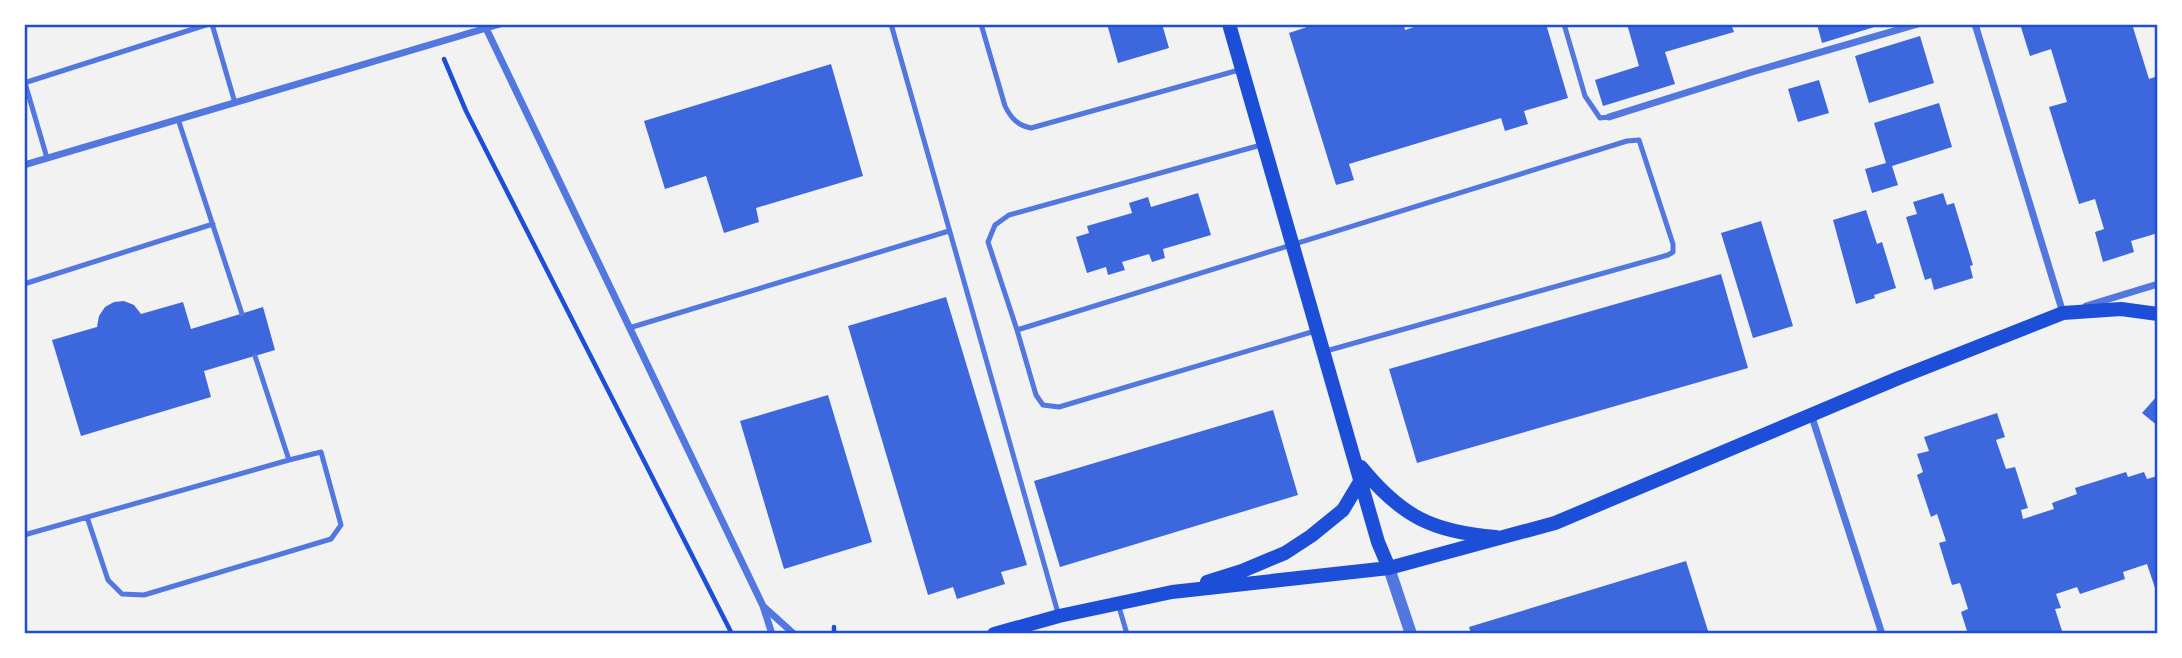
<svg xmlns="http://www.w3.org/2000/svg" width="2182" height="658" font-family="'PT Sans',sans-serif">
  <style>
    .building { fill: #3d67dc }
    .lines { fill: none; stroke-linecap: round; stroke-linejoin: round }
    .path { stroke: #1d4ed8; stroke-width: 4.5 }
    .service { stroke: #5277de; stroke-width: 5 }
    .minor { stroke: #5277de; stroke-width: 7 }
    .tertiary { stroke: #5277de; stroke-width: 12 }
    .secondary { stroke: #1d4ed8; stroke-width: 14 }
    .neatline { fill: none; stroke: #1d4ed8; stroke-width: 2.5 }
  </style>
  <rect width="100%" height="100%" fill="#f2f2f2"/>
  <path class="building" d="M1107 24H1162L1169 48 1118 63Z
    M1316 24H1404L1405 30 1423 24H1546L1568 98 1524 111 1528 124 1505 131 1501 118 1349 164 1354 180 1336 185 1289 33Z
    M1627 24H1731L1734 32 1665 52 1675 84 1603 106 1595 80 1639 66Z
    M1817 24H1881V25L1822 43Z
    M2020 24H2132L2149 79 2158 76V233L2131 241 2134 252 2103 262 2095 232 2104 229 2095 199 2079 204 2049 107 2067 102 2051 49 2030 56Z
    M1920 36 1934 83 1869 103 1855 56Z
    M831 64 863 176 756 208 759 222 724 233 706 176 665 189 644 121Z
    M1819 80 1829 113 1798 122 1788 89Z
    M1939 103 1952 147 1892 166 1898 185 1872 193 1865 169 1886 163 1874 123Z
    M1198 193 1211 235 1163 249 1165 258 1152 262 1149 254 1122 262 1125 270 1108 275 1106 267 1087 273 1076 237 1089 233 1087 226 1132 213 1129 203 1148 197 1151 207Z
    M1943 193 1947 205 1954 203 1973 265 1970 266 1973 278 1934 290 1931 278 1925 280 1906 217 1917 214 1913 202Z
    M1866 210 1877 244 1882 242 1896 288 1874 295 1875 298 1856 304 1833 220Z
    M1761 221 1793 326 1753 338 1721 233Z
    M1721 274 1748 368 1417 463 1389 369Z
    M946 297 1027 565 1001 572 1005 584 957 599 953 587 928 595 848 326Z
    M124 301 134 305 141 314 183 302 191 329 263 307 275 350 204 371 211 397 81 436 52 340 97 327 99 316 105 307 114 302Z
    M828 395 872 542 784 569 740 421Z
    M2158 395V426L2142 413Z
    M1273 410 1298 495 1060 567 1034 481Z
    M1997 413 2005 437 1996 440 2006 469 2015 467 2028 508 2021 510 2023 519 2054 509 2052 503 2077 494 2075 488 2126 472 2128 477 2144 472 2147 479 2157 476 2155 470 2158 469V587L2155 588 2147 564 2123 572 2125 579 2080 594 2077 587 2056 594 2061 608 2055 609 2063 634H1968L1961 612 1968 609 1960 583 1952 585 1939 543 1946 541 1937 514 1931 517 1917 475 1923 472 1917 454 1929 451 1924 437Z
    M1686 561 1709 634H1471L1469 627Z"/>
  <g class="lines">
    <path class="path" d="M444 59 466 111 732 634
      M834 634V627"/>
    <path class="service" d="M212 24 235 103
      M891 24 1058 613
      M981 24 1005 106C1011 118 1017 125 1031 128L1239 70
      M1564 24 1585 96 1600 118 1609 117
      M24 83 209 24
      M25 83 47 158
      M178 119 242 314
      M1261 145 1009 215 995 225 988 242 1017 330 1627 141 1639 140 1673 244V252L1668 255 1326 351
      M24 284 213 224
      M629 328 949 231
      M1017 330 1036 395 1043 405 1059 407 1315 331
      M87 517 108 580 122 594 144 595 331 539 341 525 321 452 289 460
      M24 535 289 460 255 356
      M1119 607 1127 634"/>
    <path class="minor" d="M484 24 763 606 772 634
      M1975 24 2063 313H2065
      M1609 117 1752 72 1918 24
      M24 165 500 24
      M2086 306 2158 284
      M1811 414 1882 634
      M763 606 794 634"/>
    <path class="tertiary" d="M1389 568 1411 634"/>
    <path class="secondary" d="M1229 24 1378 542 1389 568
      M1361 467C1401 516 1432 532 1496 537
      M1207 582 1242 571 1285 553 1311 536 1343 510 1361 480
      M994 634 1059 616 1172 592 1389 568 1555 523 1901 377 2063 313 2121 309 2158 314"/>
  </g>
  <rect width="2182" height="658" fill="none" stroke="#ffffff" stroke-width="52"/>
  <rect x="26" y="26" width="2130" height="606" class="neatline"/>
</svg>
